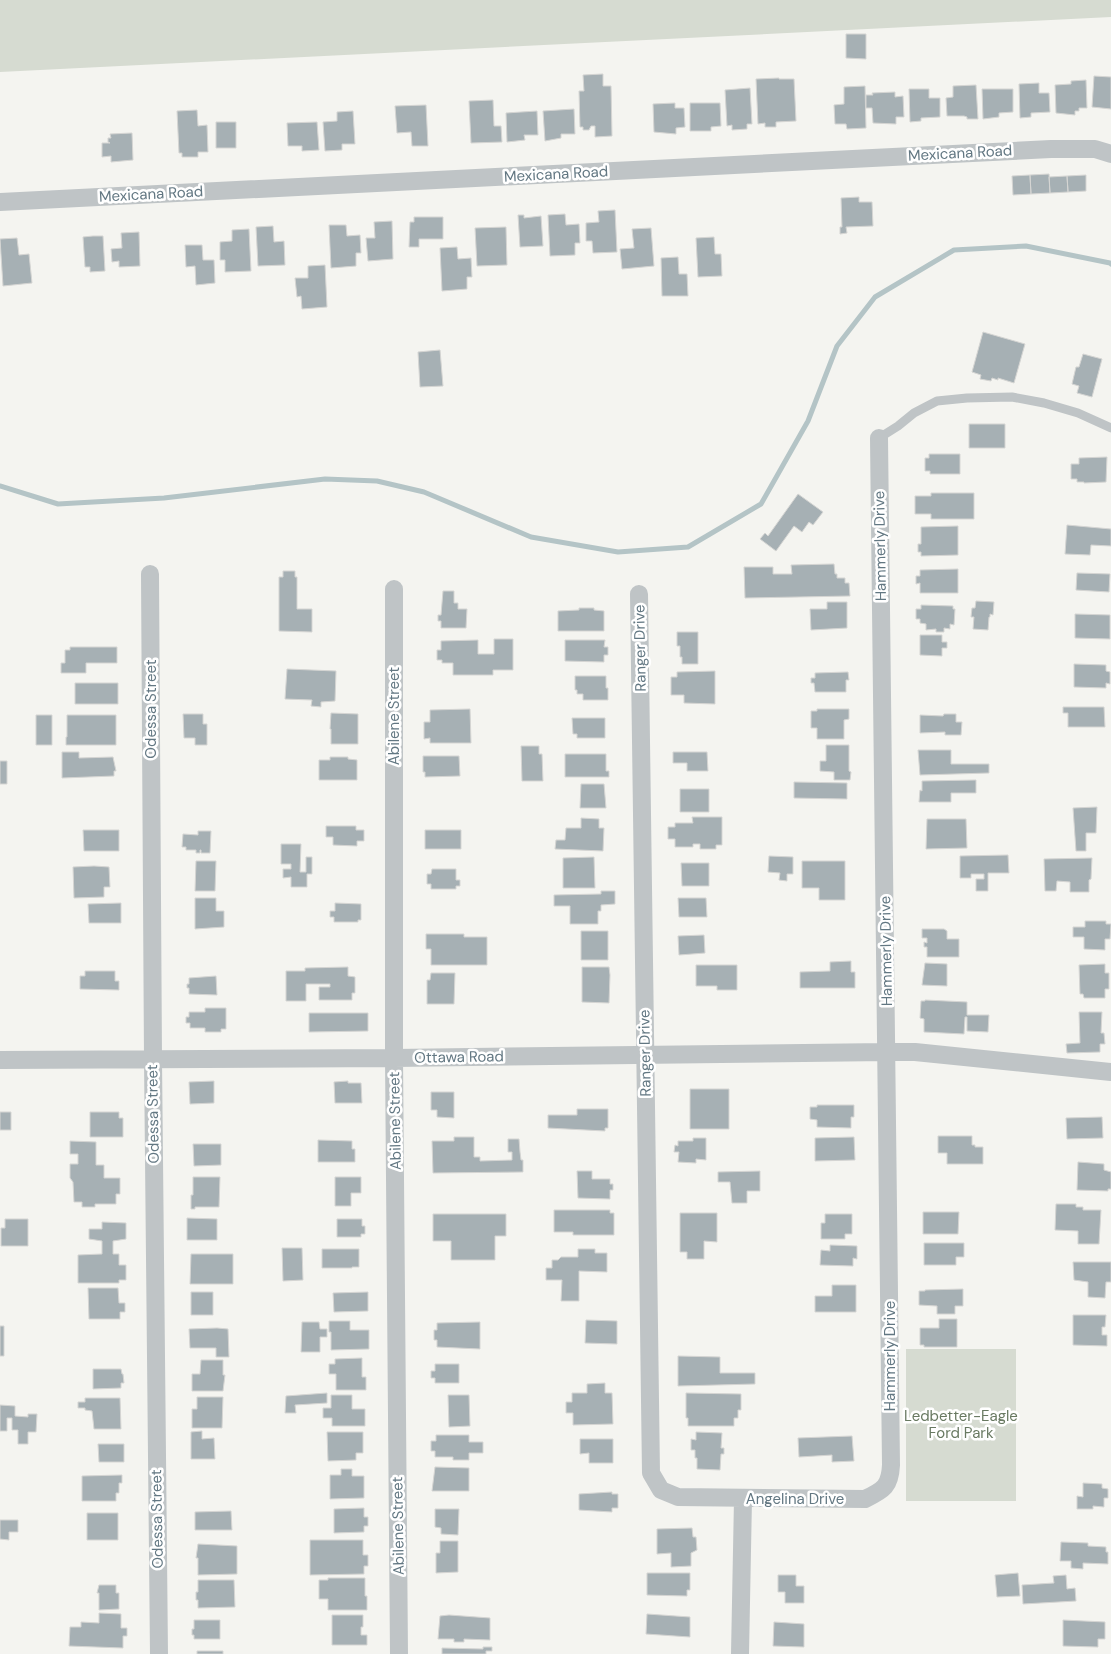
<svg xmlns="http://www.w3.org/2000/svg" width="1111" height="1654" font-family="'DM Sans',sans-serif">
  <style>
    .green { fill: #d6dbd1 }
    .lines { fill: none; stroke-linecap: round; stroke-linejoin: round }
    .stream { stroke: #b4c4c6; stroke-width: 5 }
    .building { fill: #a6b0b4; stroke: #d5d5d3 }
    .service { stroke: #bfc4c6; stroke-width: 9 }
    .minor { stroke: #bfc4c6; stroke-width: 18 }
    .labels { text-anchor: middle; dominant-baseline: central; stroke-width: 5; stroke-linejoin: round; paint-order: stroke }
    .street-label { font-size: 15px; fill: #627782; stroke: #fff }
    .park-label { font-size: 15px; fill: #687961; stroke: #fff }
  </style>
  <rect width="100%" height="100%" fill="#f4f4f0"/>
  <path class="green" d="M0 0H1111V17L0 72Z
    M906 1349H1016V1501H906Z"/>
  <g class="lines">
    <path class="stream" d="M0 486 58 504 164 498 325 479 377 481 424 492 531 537 618 552 688 547 761 504 808 421 837 346 875 297 954 250 1026 246 1110 263 1111 264"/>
  </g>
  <path class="building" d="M846 34H866V59L846 58Z
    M603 74V86H611L612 136 595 137V126H591L589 130H583V127H580L579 91H584L583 75Z
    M1094 76 1111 77V109L1092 107Z
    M779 78V79H794L796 121 776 122V127H765V123L758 124 756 79Z
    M1086 80 1087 108H1079V111H1075V115L1056 113 1055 85 1071 84V81Z
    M1039 83V93H1049L1050 112 1031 113V117L1020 118 1019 84Z
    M976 85 978 119H967V117L964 116H947L946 98 953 97V86Z
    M865 86 866 128 847 129 846 124H835L834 105 844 104V87Z
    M750 88 752 124H747V129L732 130V125L727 126 725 90Z
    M909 89H929V98H940V117L921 118V121L910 122Z
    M982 89H1013V112L999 113V117L983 119Z
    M895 92V97L903 96 904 117H896V124L873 123 872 108H866V95H873L872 93Z
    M493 100 494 126H501L502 142 471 143 469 101Z
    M675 103V108H684L685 127 676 128V134L654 132 653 104Z
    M690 103H720L721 126 711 127V131H690Z
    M426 105 428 146H412L411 132 397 133 395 106Z
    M574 109 575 134H561V138L545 141 543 111Z
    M197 110 198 126 207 125 208 152H198V157H182V153H179L177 111Z
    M353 111 355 144H342V150L325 151 323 122 337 121V112Z
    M537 111 538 135H524L525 140 507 142 506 113Z
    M216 122H236V148H216Z
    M317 122 319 150 302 151V146H288L287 123Z
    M132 133 133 160 111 162V156L102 157V143H110L108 142V138H111L110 134Z
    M1049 174 1050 193 1031 194 1030 175Z
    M1030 175 1031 194 1013 195 1012 176Z
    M1086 175V191L1068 192 1067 176Z
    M1067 176 1068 192 1050 193 1049 177Z
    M859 197V202H872L873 226 846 227 847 233 840 234V227H842L841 198Z
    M615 210 617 252 593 253 592 241H586V223L599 222 598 211Z
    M565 214 566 225 579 224 580 243H575V255L550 256 548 215Z
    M518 215H524V218L541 216 543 246 520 247Z
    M414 217H443V239H419V247H409L410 222H414Z
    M392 221 393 259 368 261 366 238H375L374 222Z
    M329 225H346L347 236 360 235 361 253H356V266L331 268Z
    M273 226 274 242 284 241 285 265 258 266 256 227Z
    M506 227 507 265 477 266 475 228Z
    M651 228 654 266 622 269 620 249 634 248 632 229Z
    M249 229 251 271 225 272V260H220V242L232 241V230Z
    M139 232 140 266 119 267V261L112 262 111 249 122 248 121 233Z
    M93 236H103L105 271 90 272V267H85L83 237Z
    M714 237 715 254H721L722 276 698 277 696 238Z
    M17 238 19 255 29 254 32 283 3 286 0 239Z
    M185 245H202L203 260H214L215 283 196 285 195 266 186 267Z
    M457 247 458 259 471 258 472 277H467V289L442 291 440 248Z
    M678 257 679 274H687L688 296H662L661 258Z
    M325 265 327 307 302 309 301 296 297 297 295 278H308V266Z
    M983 332 1025 344 1014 383 998 378V380L992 378 991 381 980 379 981 375 972 372Z
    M440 350 443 386 420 387 418 352Z
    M1083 354 1102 359 1092 397 1077 393 1079 386 1072 384 1076 367H1079Z
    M969 424H1005V448H969Z
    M929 454H960V474H930V471H925V458H929Z
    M1107 457 1106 482 1084 483V482H1077V479H1071V464H1079V458Z
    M931 493H974V519H931V514H915V496H931Z
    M798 494 823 512 813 525 809 522 802 532 794 526 776 551 760 539 765 533 768 536Z
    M1067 525 1111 529V546L1091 545 1090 555 1065 554Z
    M958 526V555L921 556V552H918V544H921V527Z
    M834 564 835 574H837V578H845V583H849L850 596 745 598 744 567H773V574H792L791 565Z
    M958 569V593H920V583L916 584V576H920V570Z
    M283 571H295V577H297V609H312V632L279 631V577H283Z
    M1077 573 1110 574 1109 592 1076 590Z
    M443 591H454V603H458V609H467L466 628H441V621H438V615H441Z
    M976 601 994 602 993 615 990 614V617H989L988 630 973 629 974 617H971L972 608H975Z
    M827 602H847V628L811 630 810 609H827Z
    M921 605 953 606V609H955L954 625 950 624V629L944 628V632H936V629L926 630V624L920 623V619H916V609H921Z
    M579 608H594V610L604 611V631H558V611L579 610Z
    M1075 614 1110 615V639L1075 638Z
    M677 632H698V664H682V657H680V646H677Z
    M920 635H942V642H947V648H942V656L920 655Z
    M494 639H513V670H493V675H453V663H442V660H437V650H441V641L478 640V654H494Z
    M565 640H605L604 647H608V655H604V662L565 661Z
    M70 647H117V663H86V673H61V663H65V650H70Z
    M1074 664 1106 665V671L1110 672V684L1106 683V688L1074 687Z
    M287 669 336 671 335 701 321 702V707L311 706 312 700 285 699Z
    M715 671V704L684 703V695H671V677H677V672Z
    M848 672 849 680H846V692H815L814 683H811V678H815V673Z
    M575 676H606V688H608V700H583V694H577V690H575Z
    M75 683H118V704H75Z
    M1063 707H1104L1105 727H1068V713H1063Z
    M470 709 471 743H430V738L424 739V722H430V710Z
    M817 709H849V719L844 720V739H817V728H811V711H817Z
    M331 713 358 714V744H331V729H330Z
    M183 714H203V724H207V745H195V738H184Z
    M944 714H956V722H962L961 735H945V732L920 733V715L943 716Z
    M36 715H52V745H36Z
    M67 715H116V745H66V737H67Z
    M572 718H605V738H577V734H573Z
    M826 745H849V771L851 772 850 780H834V772L820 771V761H826Z
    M521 746H539V754H542L543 781H522Z
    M918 750H951V764H989V773L920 775Z
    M62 752H79V758L113 757 116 771H114V776L62 778Z
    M673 752H707L708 771H687V763H673Z
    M565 754H606V771H609V777H565Z
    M423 756H459L460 776 425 777V772H423Z
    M330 757H348V759L357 760V780H319V760H330Z
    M0 761H7V784H0Z
    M976 780V793H951V802H919L920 790 922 791V781Z
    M794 782 847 783V799L794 798Z
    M581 784H604L606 808H580Z
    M680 789H709V812H680Z
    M1097 807 1096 833H1086V851H1076L1073 808Z
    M692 817H722V845H716V849H700V844H693V847H675V839H668V827H675V823H693Z
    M581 818 599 819V828H604L603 851 555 849 556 840H565L566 828H581Z
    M927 819H966L967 848 926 849Z
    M326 826H356V830H364V841H357V846L333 845V837H326Z
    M83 830H119V851H84Z
    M425 830H461V849H425Z
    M198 831H211L210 853H201V850H200V853H196V850H186V847H182L183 834 198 835Z
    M281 844H301L300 872H306V857H312V874H307V887H291V877L283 878V869H291V864H281Z
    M1008 855 1009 873H988V891H976V879H984V874H971V878H960V856Z
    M769 856 793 857V874H787V881L779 880 780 873 768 872Z
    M594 857 595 888H563V858Z
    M1092 858 1091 879 1089 880V892H1070V882L1057 881 1056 891H1045L1044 859Z
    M196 861H216L215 891H195Z
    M802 861H845V900H819V888H802Z
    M681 863H709V886H682Z
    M94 866 109 867 110 887H104V897L74 898 73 867Z
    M432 869H456V880H460V886H456V889H431V884H427V874H431Z
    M601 891H615V904L601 905V911H598V924H570V906H554V895L601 894Z
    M195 898H216V911H224V927L195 929Z
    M678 898H706L707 917H679Z
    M121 903V923H89L88 904Z
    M335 903 361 904V920H358V922H334V917H330V911H335Z
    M1085 921H1106V924H1111L1110 939H1105V950L1084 949V937H1073V927H1085Z
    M922 929H944L947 931V939H959V957H927V947H924V942L927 943V938H922Z
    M581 931H608V960H581Z
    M426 934H464V937H487V965H431V949H426Z
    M704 935 705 953 679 955 678 936Z
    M851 961V972H855V988H800V972L830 971V962Z
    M925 963 947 964V986L922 985Z
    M1105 964V973H1109V989H1105V998H1084L1083 994H1080L1079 965Z
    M696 965H737V990H717V986H696Z
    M348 967V976L355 977V993H352V1000H319V987H330V984H306V1001H286V971H305V968Z
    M582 967H609L610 975 609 1003 582 1002Z
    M85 971H115V981H119V990L80 989V976H85Z
    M431 973H455L454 1004H427V980H430Z
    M216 976 217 995 189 994V988H187V984H189V978Z
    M925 1000 967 1002V1015H989L988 1032 967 1031V1017H965L964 1034 924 1032V1019L920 1018 921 1001H925Z
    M205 1008H226V1029H221V1032H205V1028H190V1023H186V1017H189V1012H205Z
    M1079 1012H1102L1101 1033H1104L1105 1044H1100V1052L1067 1053 1066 1044 1080 1043Z
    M309 1013H368V1031L309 1032Z
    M214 1081V1103L190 1104 189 1082Z
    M348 1081V1083H361L362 1103H335L334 1082Z
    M690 1089H729V1129H690Z
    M431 1092H454V1118L437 1117V1110H431Z
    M817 1105H854V1117H851V1128L817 1127V1120L810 1119V1107H817Z
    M577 1109H608V1128H605V1131L548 1128V1115H577Z
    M0 1112H11V1130H0Z
    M90 1112H119V1118H123V1137H90Z
    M1102 1117 1103 1138 1067 1139 1066 1118Z
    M938 1136H972V1145H975V1147H983V1164H947V1153H938Z
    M454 1137H474V1157H480V1161L512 1160V1152H508V1139H519L520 1152 521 1160H523V1172L433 1173 432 1141H454Z
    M854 1137 855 1160 815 1161V1138Z
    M693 1138H706V1160L696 1159V1163L678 1162 679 1152H674L675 1145 678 1146V1141H693Z
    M318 1140 352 1141V1149H355V1162H318Z
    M70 1141 96 1142V1165H104V1178H120V1194H116V1204H95V1207H82V1202H74L73 1182 70 1178V1164H78V1154H70Z
    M193 1144H221V1165L194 1166Z
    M1078 1162 1104 1164V1170L1111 1172V1189H1108V1191L1077 1190Z
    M577 1171H592V1179H610V1184H613V1190H610V1199L578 1198Z
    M760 1171V1191H747V1203H732L730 1182H718V1172Z
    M193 1177H220L219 1207H195V1209H191V1195H193Z
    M335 1177H361V1193H351V1206H335Z
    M1056 1204H1076V1207H1083V1210H1101L1099 1244H1078V1231L1055 1230Z
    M554 1210H610V1213H614V1235H573V1232H554Z
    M923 1212H959L958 1234H923Z
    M680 1213H717V1242L704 1241V1259H687V1252H680Z
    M433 1214H506V1236H495V1260H451V1241H433Z
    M825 1214H852V1234H845V1239H821V1223H825Z
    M187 1218 217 1219V1240H187Z
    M5 1219H28V1246H1V1228H5Z
    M337 1219H362V1226H365V1234H361V1237H337Z
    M102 1222 126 1223V1239L113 1241V1254H119V1265H126V1280H119V1283H78V1255L102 1254V1241L89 1239V1229H102Z
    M924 1243H964V1257H956V1265H924Z
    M830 1245 857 1246V1259L853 1258V1266L820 1265 821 1250 830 1251Z
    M282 1248H302L303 1280 283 1281Z
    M322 1249H359V1267H352V1268H322Z
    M578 1249H595V1253H607V1272L579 1271V1301H561L562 1280H546V1268H552V1260H558L561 1257H578Z
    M191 1254H233V1284H190Z
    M1073 1262H1111V1282H1106L1105 1298 1088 1297V1282L1074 1280Z
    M832 1285H856V1312H815V1296H832Z
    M88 1288H118L119 1303H125V1312H120V1319H89Z
    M963 1289V1306H955V1314H937V1306L919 1305V1291H925V1290Z
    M191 1292H213V1315H191Z
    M368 1292V1311L334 1312 333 1293Z
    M1073 1315H1106L1105 1327H1102V1335H1107V1346L1073 1345Z
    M939 1319H957V1347H924V1345H920V1328H939Z
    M586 1320 617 1321V1344L585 1343Z
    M329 1321H350V1330H369V1349L331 1350V1332H329Z
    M302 1322H319L320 1329H327V1337H320V1352H301Z
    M480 1322V1349L437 1347V1340H434V1330H437V1323Z
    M0 1326H4V1356H0Z
    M217 1328 228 1329 229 1357H216V1348H190L189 1329Z
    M678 1356 720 1357V1373H755V1384L678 1386Z
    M362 1358V1377H366V1390H336V1374H329V1364H335V1359Z
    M201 1360H223V1375H225L223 1391H192V1374H200Z
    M435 1364H459V1383H435V1378H431V1371H435Z
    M93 1369H121L122 1374H123L124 1383H121V1388L93 1389Z
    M605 1383V1393H612L613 1424 573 1425V1413H566V1402H572V1393H587V1384Z
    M327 1393V1403L295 1405 296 1413H285L286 1396Z
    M686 1393 741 1394V1410H738V1418H734V1426H688V1418H686Z
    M331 1395H352V1409H365V1426H332V1418H323V1408H331Z
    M448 1395H469L470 1426 449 1427Z
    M197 1397H223L222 1428H192V1409H197Z
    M85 1398H120L121 1429H94L92 1411 85 1410V1408H78V1402H85Z
    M0 1405 15 1406V1416L28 1417V1414H37L36 1432H28V1444H18V1430H12V1418H7V1431H0Z
    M202 1431V1439L214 1438 215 1459H191V1432Z
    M327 1432H363V1453H356V1460L328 1461Z
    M696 1432 722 1433 721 1448H724V1454H721L720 1470 697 1469V1458H695V1450H691V1439L696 1440Z
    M436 1435H469V1442H483V1453H469V1460H453V1457H435V1451H431V1441H436Z
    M852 1436 854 1461 832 1462V1455L799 1457 798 1438Z
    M580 1439H613V1463H589V1453L580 1454Z
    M98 1444H124V1462H99Z
    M435 1467 469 1468V1491H432Z
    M341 1469H352V1476H364V1498L330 1499V1475H341Z
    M122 1475V1483H119V1493H116V1501H82V1476Z
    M1083 1483 1102 1484V1488L1108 1489V1498H1104V1507L1093 1506V1509H1077V1496L1083 1497Z
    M612 1492V1494H618V1508H612V1512L579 1510V1494Z
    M364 1508V1517H368V1526H364V1532L334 1533V1509Z
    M435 1509H459L458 1535 441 1534V1528L435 1527Z
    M231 1511 232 1530H195V1512Z
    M87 1513H118V1540H87Z
    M0 1520H18V1532H9V1540L0 1539Z
    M692 1528 693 1537H696L697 1550 691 1553V1566L671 1567V1553L657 1554V1529Z
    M310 1540H363V1555H368V1566H364V1574L310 1575Z
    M440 1541H458V1572L436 1573V1553H440Z
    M1061 1542 1088 1543V1546L1106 1547V1552H1108V1564L1083 1563V1569L1071 1568V1561H1060Z
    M198 1544 237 1546V1574L198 1575V1558H196Z
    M647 1573H690V1590H687V1596L647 1595Z
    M1018 1573 1020 1596 997 1597 995 1575Z
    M778 1575H796V1586H804V1603H785V1592H778Z
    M1066 1575 1067 1589 1075 1588 1076 1601 1023 1604 1022 1585 1054 1583 1053 1576Z
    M328 1578H365V1596H367V1610H328V1599H319V1580H328Z
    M198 1580H234L235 1607 198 1608V1600H196V1592H198Z
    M99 1585H116V1593H119V1609L99 1610V1593H97Z
    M99 1613 121 1614V1628H127V1636H123V1648L69 1646 70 1627H81V1622L99 1623Z
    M647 1614 690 1617V1637L646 1634Z
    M332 1615H363V1627H361V1635H367V1645H332Z
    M449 1615 490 1618V1640L464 1639V1642H454V1639H438L440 1616Z
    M194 1620H220V1639H194V1635H192V1629H194Z
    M1063 1620 1105 1622V1639H1098V1647L1063 1646Z
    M774 1622 804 1624V1647L773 1646Z
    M483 1647H492V1651H486V1654H442V1648L483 1649Z
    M197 1651H223V1654H197Z"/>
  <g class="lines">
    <path class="service" d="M879 438 898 426 914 413 937 401 967 398 1012 397 1044 403 1078 413 1111 428"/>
    <path class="minor" d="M0 202 1051 149H1095L1111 154
      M150 574 153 1059 159 1654
      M394 589V1058L399 1654
      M639 594 651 1473 661 1490 678 1497 865 1499C884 1490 890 1486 891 1465L879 438
      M0 1060 394 1058 887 1052H915L1111 1072
      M740 1654 743 1499"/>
  </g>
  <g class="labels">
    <g class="street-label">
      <text transform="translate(960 153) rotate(-3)">Mexicana Road</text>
      <text transform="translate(556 174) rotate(-3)">Mexicana Road</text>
      <text transform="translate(151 194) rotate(-3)">Mexicana Road</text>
      <text transform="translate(880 546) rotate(-91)">Hammerly Drive</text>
      <text transform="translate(640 648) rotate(-91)">Ranger Drive</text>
      <text transform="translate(151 709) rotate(-90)">Odessa Street</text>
      <text transform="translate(394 716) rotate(-90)">Abilene Street</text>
      <text transform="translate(886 951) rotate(-91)">Hammerly Drive</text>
      <text transform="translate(645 1053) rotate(-91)">Ranger Drive</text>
      <text transform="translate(459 1057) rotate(-1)">Ottawa Road</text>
      <text transform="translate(153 1114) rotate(-91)">Odessa Street</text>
      <text transform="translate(395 1121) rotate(-91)">Abilene Street</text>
      <text transform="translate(890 1356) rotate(-90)">Hammerly Drive</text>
      <text x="795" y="1499">Angelina Drive</text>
      <text transform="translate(157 1519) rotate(-91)">Odessa Street</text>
      <text transform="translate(398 1526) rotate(-91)">Abilene Street</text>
    </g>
    <g class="park-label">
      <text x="961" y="1416">Ledbetter-Eagle<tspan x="961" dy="17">Ford Park</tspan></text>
    </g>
  </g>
</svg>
